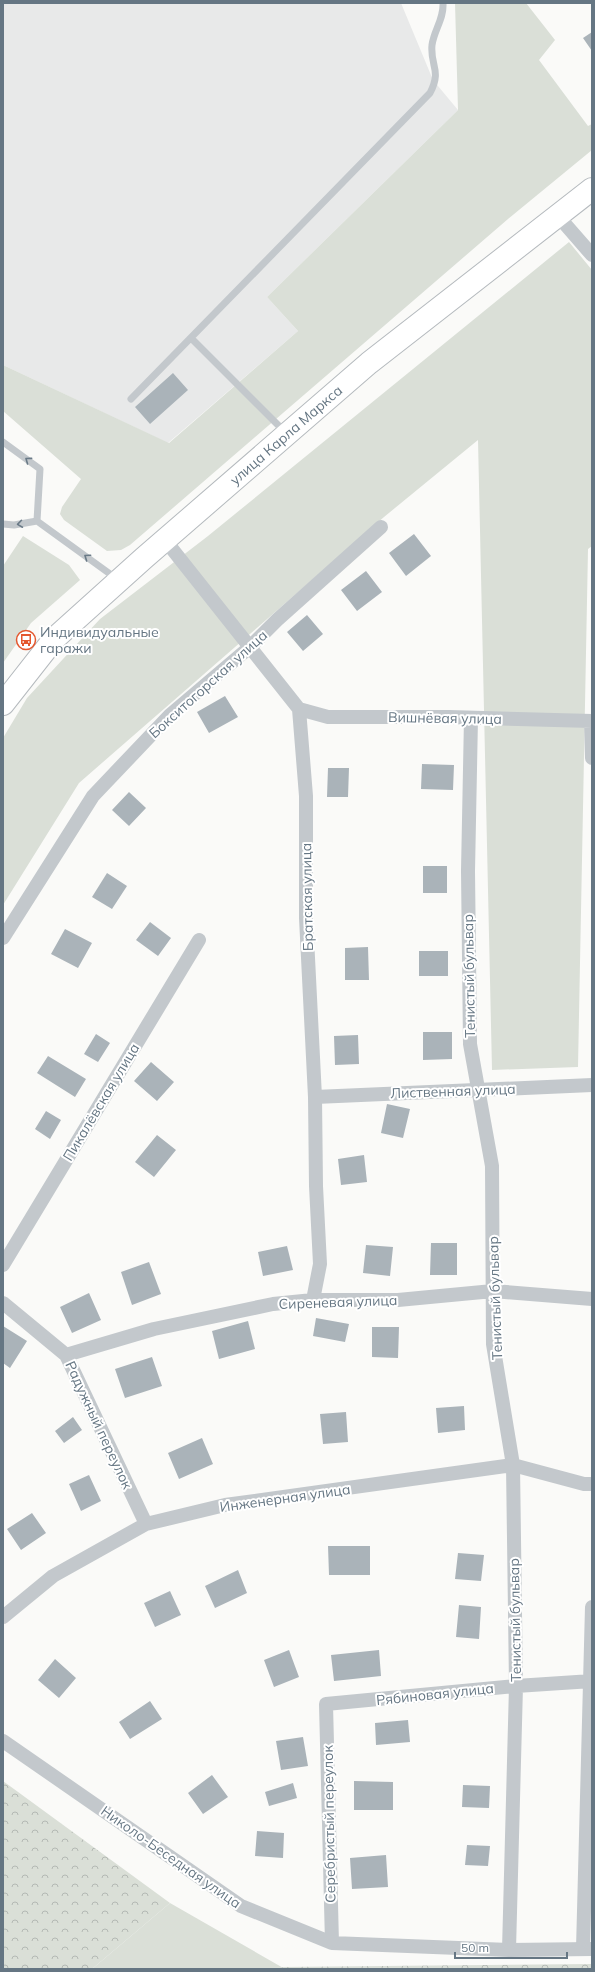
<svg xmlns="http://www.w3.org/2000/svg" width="595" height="1972" font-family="Mulish,sans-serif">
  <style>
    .built { fill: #e8e9e9 }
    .green { fill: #dadfd7 }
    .forest { fill: url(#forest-crowns) }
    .building { fill: #aab3b9 }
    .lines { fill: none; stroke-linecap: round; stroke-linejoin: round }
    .primary-casing { stroke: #b5babe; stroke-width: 24 }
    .lane { stroke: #c3c8cc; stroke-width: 7 }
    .street { stroke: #c3c8cc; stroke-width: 14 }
    .primary { stroke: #fff; stroke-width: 22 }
    .oneway { stroke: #6a7a87 }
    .labels { text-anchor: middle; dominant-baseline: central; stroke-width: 4; stroke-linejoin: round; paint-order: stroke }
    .street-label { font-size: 14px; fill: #657683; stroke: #fff }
    .poi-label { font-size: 14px; fill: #657683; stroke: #fff; text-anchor: start }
  </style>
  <defs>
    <pattern id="forest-crowns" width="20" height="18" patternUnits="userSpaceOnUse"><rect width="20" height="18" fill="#dadfd7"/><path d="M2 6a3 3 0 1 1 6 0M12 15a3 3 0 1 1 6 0" fill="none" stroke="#b4b9b4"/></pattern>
  </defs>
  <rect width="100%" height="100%" fill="#fafaf8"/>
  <path class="built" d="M3 3H401L433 80 458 110 267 297 298 331 168 443 3 365Z"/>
  <path class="green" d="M455 3H526L555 40 539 60 588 126 592 124V150L508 219 130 545 121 550 107 551 64 520 60 514 62 507 81 479 3 411V365L169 443 298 331 267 297 458 110Z
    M569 242 592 270V546L588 549 578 1067 492 1070 478 440 384 517 79 783 3 905V738L27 698 100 619 208 536Z
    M23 536 69 565 80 580 31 623 3 663V566Z
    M170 1903 285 1969H92Z"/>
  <path class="forest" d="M3 1781 170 1903 92 1969H3Z
    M592 1964V1969H285L281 1967Z"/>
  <path class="building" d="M592 32V51L583 38Z
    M173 373 188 390 150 424 135 407Z
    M414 534 431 556 406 576 389 553Z
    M366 571 382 592 357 611 341 590Z
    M307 615 323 634 303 651 287 632Z
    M225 696 238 717 209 733 197 712Z
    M422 764 454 765 453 790 421 789Z
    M328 768H349L348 797H327Z
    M129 792 146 808 129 826 112 810Z
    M423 866H447V893H423Z
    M107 873 127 886 112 909 92 897Z
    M150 922 171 938 158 956 136 940Z
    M65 929 92 943 78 968 51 954Z
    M368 947 369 980H345V948Z
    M419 951H448V976H419Z
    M423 1032H452V1059L423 1060Z
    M96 1034 110 1043 98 1062 84 1054Z
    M358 1035 359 1064 335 1065 334 1036Z
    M48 1056 86 1079 75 1097 37 1073Z
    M151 1062 174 1082 157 1101 134 1081Z
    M387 1104 410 1109 403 1138 381 1133Z
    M46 1111 61 1120 50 1139 35 1129Z
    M157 1135 176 1150 154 1177 135 1162Z
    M364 1155 367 1182 341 1185 338 1159Z
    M431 1243H457V1275H430Z
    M366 1245 393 1247 390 1276 363 1273Z
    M287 1246 293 1270 263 1276 258 1252Z
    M149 1262 161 1294 132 1305 121 1272Z
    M89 1293 101 1320 72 1333 60 1307Z
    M316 1318 349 1324 345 1342 313 1336Z
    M248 1321 255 1349 219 1359 212 1331Z
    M3 1326 27 1341 10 1368 3 1363Z
    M372 1327H399L398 1358 372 1357Z
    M152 1357 162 1386 125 1398 115 1369Z
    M464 1406 465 1430 438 1433 436 1408Z
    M346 1412 348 1442 323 1444 320 1414Z
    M73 1417 82 1430 64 1443 55 1431Z
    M202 1438 213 1464 179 1479 168 1453Z
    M89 1475 101 1501 81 1511 69 1484Z
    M32 1513 46 1533 21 1550 7 1529Z
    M328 1546H370V1575H329Z
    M458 1553 484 1555 481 1581 455 1579Z
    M238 1570 247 1593 215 1608 205 1586Z
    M170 1591 181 1615 155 1627 144 1603Z
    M459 1605 481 1607 479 1639 456 1637Z
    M289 1650 299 1677 274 1687 264 1660Z
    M379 1650 381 1676 334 1681 331 1655Z
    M55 1659 76 1678 59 1698 38 1680Z
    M150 1701 162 1719 130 1739 119 1722Z
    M408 1720 410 1742 376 1745 375 1723Z
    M303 1737 308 1766 281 1770 276 1741Z
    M212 1775 228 1797 203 1814 188 1793Z
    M354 1781 393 1782V1810H354Z
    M293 1783 297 1798 269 1806 265 1792Z
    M463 1785 490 1786 489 1808 462 1807Z
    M257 1831 284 1833 283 1858 255 1856Z
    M467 1845 490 1846 488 1866 465 1865Z
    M386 1855 388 1887 352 1889 350 1858Z"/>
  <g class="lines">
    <g class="primary-casing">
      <path id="primary" d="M3 704 54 639 144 558 369 363 592 189"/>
    </g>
    <path class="lane" d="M191 338 285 432
      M131 399 430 93C442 70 430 66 432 45 434 30 444 19 443 3
      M3 442 40 469 37 521 117 579
      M3 524 14 525 37 521"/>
    <path class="street" d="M558 216 592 255
      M165 540 299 709 306 796V918L315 1097 316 1186 320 1264 313 1300
      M299 709 328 717H449L592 721
      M471 718 468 871 470 1044 492 1166 493 1344 513 1465 516 1686 509 1950
      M591 721 592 758
      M3 938 93 796 170 715 250 647 277 620 381 527
      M315 1097 592 1085
      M3 1265 199 940
      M3 1303 66 1355 146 1524
      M66 1355 154 1329 273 1304 313 1300H398L493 1291 592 1299
      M3 1617 53 1576 146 1524 225 1505 513 1465 584 1484H592
      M3 1741 241 1906 332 1943 509 1950 592 1949
      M332 1943 326 1704 516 1686 592 1681
      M583 1949 592 1607"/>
    <use href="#primary" class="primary"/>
  </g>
  <defs><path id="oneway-chevron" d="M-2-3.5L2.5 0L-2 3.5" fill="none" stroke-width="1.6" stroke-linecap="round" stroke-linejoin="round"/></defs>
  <g class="oneway">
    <use href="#oneway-chevron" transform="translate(28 460) rotate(-144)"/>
    <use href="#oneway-chevron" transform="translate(20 524) rotate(172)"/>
    <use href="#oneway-chevron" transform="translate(87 557) rotate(-145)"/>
  </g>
  <defs>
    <g id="bus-ring" transform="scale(1)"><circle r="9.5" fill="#fff" stroke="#e4572e" stroke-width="1.5"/><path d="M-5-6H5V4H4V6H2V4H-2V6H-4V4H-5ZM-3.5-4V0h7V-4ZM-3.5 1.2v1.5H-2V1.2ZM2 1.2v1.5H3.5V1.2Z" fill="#e4572e"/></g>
  </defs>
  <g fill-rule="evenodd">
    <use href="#bus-ring" x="26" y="640"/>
  </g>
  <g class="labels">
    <g class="street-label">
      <text transform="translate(286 435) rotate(-41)">улица Карла Маркса</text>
      <text transform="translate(208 684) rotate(-42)">Бокситогорская улица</text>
      <text transform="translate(445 718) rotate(1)">Вишнёвая улица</text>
      <text transform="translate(307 897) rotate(-91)">Братская улица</text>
      <text transform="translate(469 976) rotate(-91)">Тенистый бульвар</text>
      <text transform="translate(453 1091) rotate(-2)">Лиственная улица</text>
      <text transform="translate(101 1102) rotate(-59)">Пикалёвская улица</text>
      <text transform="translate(495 1298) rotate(-92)">Тенистый бульвар</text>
      <text transform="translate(338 1302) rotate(-2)">Сиреневая улица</text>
      <text transform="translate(99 1425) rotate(65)">Радужный переулок</text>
      <text transform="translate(285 1498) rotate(-8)">Инженерная улица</text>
      <text transform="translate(515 1620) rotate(-91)">Тенистый бульвар</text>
      <text transform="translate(435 1694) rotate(-6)">Рябиновая улица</text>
      <text transform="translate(329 1824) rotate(-91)">Серебристый переулок</text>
      <text transform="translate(171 1857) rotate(35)">Николо-Беседная улица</text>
    </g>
    <g class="poi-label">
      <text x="40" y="632">Индивидуальные<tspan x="40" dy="16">гаражи</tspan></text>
    </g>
  </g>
  <rect width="595" height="1972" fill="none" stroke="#657683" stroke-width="8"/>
  <path d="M455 1952v6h112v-6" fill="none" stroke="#657683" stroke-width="2"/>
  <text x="461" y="1952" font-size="12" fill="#657683" stroke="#ffffff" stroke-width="3" paint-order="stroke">50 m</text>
</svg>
